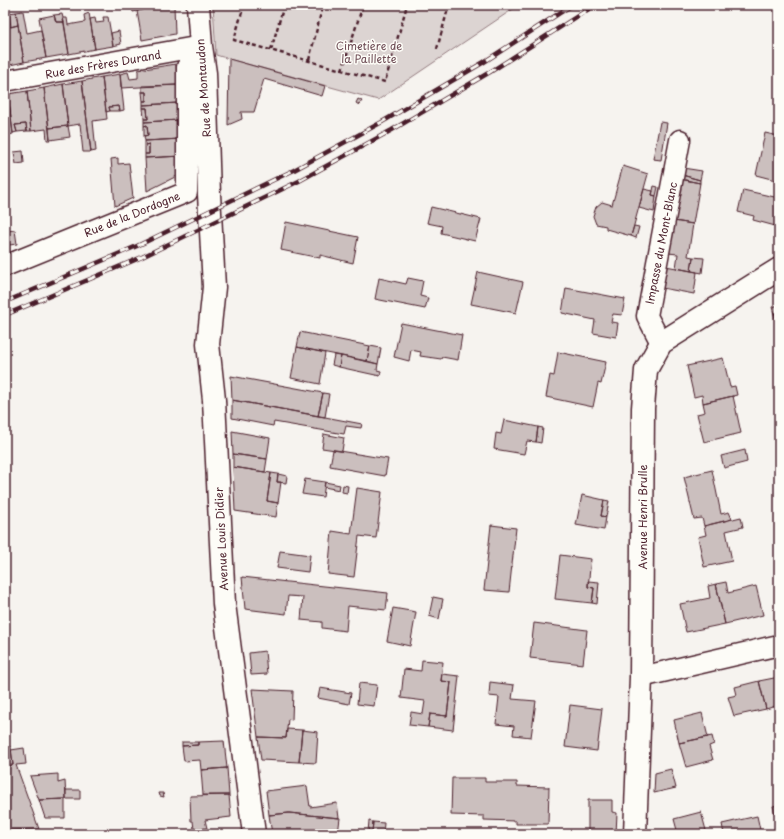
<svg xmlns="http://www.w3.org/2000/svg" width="784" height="839" font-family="'Playpen Sans',sans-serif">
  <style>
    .green { fill: #dcd4d2; stroke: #937a7e }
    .building { fill: #cbbfbe; stroke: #4a1f2b }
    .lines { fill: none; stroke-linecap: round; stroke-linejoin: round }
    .minor-casing { stroke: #4a1f2b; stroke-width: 23 }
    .tertiary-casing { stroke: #4a1f2b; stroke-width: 25 }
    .secondary-casing { stroke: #4a1f2b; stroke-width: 25 }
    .path { stroke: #4a1f2b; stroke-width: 2.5; stroke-dasharray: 4 3; stroke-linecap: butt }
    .minor { stroke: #fdfcf7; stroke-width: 20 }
    .tertiary { stroke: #fdfcf7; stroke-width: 22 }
    .secondary { stroke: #fdfcf7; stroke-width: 22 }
    .rail-casing { stroke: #4a1f2b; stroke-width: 4.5 }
    .rail { stroke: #fdfcf7; stroke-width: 3; stroke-dasharray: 9; stroke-linecap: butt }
    .labels { text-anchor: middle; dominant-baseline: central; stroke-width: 3; stroke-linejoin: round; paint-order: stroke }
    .park-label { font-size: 11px; fill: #6e4c55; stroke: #fdfcf7 }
    .street-label { font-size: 11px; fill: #4a1f2b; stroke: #fdfcf7 }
  </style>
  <rect width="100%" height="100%" fill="#f6f3ef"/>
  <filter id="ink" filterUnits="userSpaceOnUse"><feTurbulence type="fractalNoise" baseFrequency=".025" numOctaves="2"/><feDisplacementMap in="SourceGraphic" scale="8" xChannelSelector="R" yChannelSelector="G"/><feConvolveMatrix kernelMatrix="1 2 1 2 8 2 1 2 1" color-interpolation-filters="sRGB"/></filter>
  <g filter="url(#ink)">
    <path class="green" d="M213 5H519L378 100 229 59 216 55Z"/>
    <path class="building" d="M87 5H97L98 7 88 9Z
      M139 5H164L133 12 132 7H139Z
      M164 5H174L175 34 142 40 137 11Z
      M23 11 27 33 41 30 46 58 24 62 16 12Z
      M16 12 18 25 11 27 9 13Z
      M89 13 95 49 69 54 63 18H67L68 25 85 22 84 15Z
      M62 14 64 22H56L54 15Z
      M54 15 56 22H64L69 54 46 58 39 18Z
      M103 17H108L113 46 95 49 90 19 95 18 96 23 104 22Z
      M18 25 24 62 5 66V28Z
      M119 31 121 44 113 46 111 33Z
      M229 59 325 86 322 96 264 79 254 112H241L242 119 228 125Z
      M176 64 177 85 121 88 120 74 128 72 130 79 138 78V70Z
      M120 74 124 110 120 111 119 106 109 107 110 111 106 112 102 77Z
      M102 77 107 119 93 121 96 151 91 152 82 81Z
      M82 81 91 152H83L80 124 68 126 63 84Z
      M63 84 68 126 49 128 44 88Z
      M177 85 178 103 143 105V101H146V92H142V86Z
      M44 88 50 140H47L46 129 31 131 27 91Z
      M27 91 31 131H27L26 124 15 125 17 132 13 133 8 94Z
      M142 92H146V101H143Z
      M8 94 13 134 8 135 7 127H5V95Z
      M358 99 362 101 359 105 356 103Z
      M178 103 179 120 144 122V119H148L147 108H143V105Z
      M119 106 120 111H110L109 107Z
      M143 108H147L148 119H144Z
      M179 120 180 139 145 141 144 136 148 135 147 125 144 126V122Z
      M660 122 667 123 661 160 653 159Z
      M26 124 27 131 17 132 15 125Z
      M147 125 148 135 144 136V126Z
      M68 126 70 137 50 140 49 128Z
      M5 127H7L8 135H5Z
      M765 133 779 136V181L756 175Z
      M180 139 181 156 145 158V154H149V144L145 145V141Z
      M149 144V154H145V145Z
      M23 151 24 163 16 164 14 152Z
      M181 156V174L147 191 145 158Z
      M118 158V164L129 163 133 198 115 206 111 159Z
      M623 166 648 174 631 236 606 229V226L596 224 593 216 596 207 602 202 612 205Z
      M683 168 702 171 700 180 682 175Z
      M682 175 700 180V183L680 179Z
      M680 179 700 183 693 224 674 221Z
      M654 186 658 187 656 196 652 195Z
      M644 189 653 191 652 195 656 196 654 212 639 208Z
      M743 190 779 198V227L753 220 754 216 738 212Z
      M431 207 481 219 475 241 441 233 442 226 427 223Z
      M674 221 693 224 688 256 693 257 691 271 676 268 678 254 668 253Z
      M286 222 358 237 353 263 320 255V258L281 250Z
      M634 226 639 227 636 238 631 236Z
      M5 227H6L10 253 5 254Z
      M15 230 17 244 9 245 7 231Z
      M693 257 704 258 702 273 691 271Z
      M666 266 697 272 694 294 662 288Z
      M478 272 523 282 516 313 471 304Z
      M379 278 406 284 408 278 423 281 420 296 428 298 425 309 375 299Z
      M566 288 625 299 622 315 613 314 611 322 618 323 616 337 593 333 595 320 562 313Z
      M779 305V313L774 314 772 307Z
      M779 313V327H777L774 314Z
      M401 323 462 335 458 360 442 357 441 359 420 356 421 352 411 350 409 361 394 357Z
      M300 332 370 346 367 361 297 347Z
      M370 346 381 348 378 364 367 361Z
      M297 347 325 353 320 384 291 378Z
      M558 352 606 362 601 384 598 383 593 407 546 397 550 375 554 376Z
      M334 355 341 356 339 367 332 365Z
      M341 356 378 364 377 370 381 371 380 376 339 367Z
      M723 358 730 387 735 386 737 395 703 403 702 395 694 397 687 366Z
      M231 376 323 393 318 416 232 400Z
      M323 393 329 394 325 417 318 416Z
      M733 396 741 433 704 442 697 414 705 412 703 403Z
      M232 400 325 417 362 424 361 428 346 426 344 434 274 422 273 426 232 418Z
      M504 420 538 427 536 442 527 441 524 454 494 449 496 433 501 434Z
      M538 427 543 428 541 443 536 442Z
      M232 431 270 438 267 459 233 454Z
      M324 434 344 438 342 451 322 448Z
      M333 450 388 459 385 476 330 466Z
      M745 450 747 462 724 468 721 456Z
      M233 454 267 459 265 472 233 467Z
      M233 467 271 473 267 501 278 503 276 517 235 511Z
      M712 470 721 514 729 512 732 519 704 526 702 518 694 519 684 477Z
      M271 473 278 474 277 482H281L278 503 267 501Z
      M278 474 287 476 286 483 277 482Z
      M305 479 325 482 323 497 302 494Z
      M325 482 340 485 339 490 324 487Z
      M343 485 348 486 347 493 342 492Z
      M357 488 382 492 376 538 359 536 354 577 328 574 332 531 351 534Z
      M582 495 604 500 601 516 606 517 604 530 576 525Z
      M604 500 609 501 606 517 601 516Z
      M741 517 743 527 726 531 732 561 704 567 698 537 706 535 704 526Z
      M491 525 516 528 509 592 484 590Z
      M280 551 310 555 308 572 277 568Z
      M560 555 591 559 588 587 594 588 592 603 555 599Z
      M242 577 388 593 386 610 348 606 346 631 322 628V622L301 620 303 597 288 596 286 614 245 609Z
      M588 581 599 582 597 604 592 603 594 588 588 587Z
      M726 582 728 593 756 586 763 615 725 624 716 584Z
      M716 584 725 624 686 632 680 604 710 598 708 586Z
      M433 597 443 599 439 619 429 616Z
      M393 608 416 612 410 646 387 641Z
      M534 623 587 630 583 664 530 658Z
      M265 651 267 674 251 675 249 653Z
      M422 660 443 662 441 681 451 682 447 716 430 714 428 727 409 725 411 712 423 714 425 701 401 698 404 669 421 671Z
      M442 674 459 676 453 730 428 727 430 714 447 716 451 682 441 681Z
      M779 677V705L766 709 759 681Z
      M759 681 766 709 734 716 728 697 737 695 735 687Z
      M490 682 514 685 512 699 536 701 531 737 513 735 514 726 496 724 499 697 489 696Z
      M359 683 377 685 374 706 357 704Z
      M320 688 351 693 349 704 318 698Z
      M252 689 293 691 292 720 288 719 286 738 258 737Z
      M570 705 602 709 597 751 565 747Z
      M702 713 708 737 679 743 674 720Z
      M287 729 302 730 299 762 261 760 258 737 286 738Z
      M302 730 318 732 316 763 299 762Z
      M712 736 714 744 709 746 713 760 686 767 679 743Z
      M224 741 227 768 201 770 200 760 184 761 182 746 198 745V742Z
      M182 742H198V745L182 746Z
      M11 747 13 765 5 766V748Z
      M24 748 26 764 16 765 39 829 5 830V766L13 765 11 750Z
      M227 768 229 795H203L201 770Z
      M671 769 676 788 654 793 655 773Z
      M58 774V783L65 781 66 799 39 800 30 776Z
      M452 778H485V782H517V786L549 787 548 824H516V821L484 820V816L451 815Z
      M307 786 310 807 337 803 339 818 289 813 269 815 266 791Z
      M66 790H80V799H66Z
      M159 793H163L164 797 160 796Z
      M229 795 231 817 205 820 207 828 194 829 193 821H191L190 796Z
      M65 799V818H45L39 800Z
      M588 800H612V812L617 813 616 834H588Z
      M779 805V829L773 806Z
      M701 812 707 834H678L674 819Z
      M289 813 340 818 338 834H272L269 815Z
      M757 816 761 834H724L722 824Z
      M369 821 373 822 372 832H368Z
      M373 822 384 823 383 834 372 832Z"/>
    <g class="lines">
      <g class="minor-casing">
        <path id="minor" d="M5 81 201 46
          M5 266 187 192V67L201 46
          M661 343 647 316 680 140
          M641 677 779 645"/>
      </g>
      <g class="tertiary-casing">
        <path id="tertiary" d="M635 834 641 677 643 408 646 370 661 343 779 269"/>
      </g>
      <g class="secondary-casing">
        <path id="secondary" d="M198 5 201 46 205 73 209 194 214 287 208 344 214 400 224 604 254 834"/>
      </g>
      <path class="path" d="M244 5 234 40 385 82 407 5
        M437 49 449 5
        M271 50 284 5
        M309 60 323 5
        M342 70 363 5"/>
      <use href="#minor" class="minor"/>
      <use href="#tertiary" class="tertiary"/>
      <use href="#secondary" class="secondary"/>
      <g class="rail-casing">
        <path id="rail" d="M5 302 137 246 294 170 382 122 484 62 572 5
          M5 315 142 257 299 181 392 130 490 72 595 5"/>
      </g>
      <use href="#rail" class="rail"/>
    </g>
  </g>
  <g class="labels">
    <g class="park-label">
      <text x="369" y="45">Cimetière de<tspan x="369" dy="13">la Paillette</tspan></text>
    </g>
    <g class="street-label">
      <text transform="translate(103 64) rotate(-10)">Rue des Frères Durand</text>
      <text transform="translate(203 88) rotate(-94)">Rue de Montaudon</text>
      <text transform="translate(132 214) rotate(-22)">Rue de la Dordogne</text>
      <text transform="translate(661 243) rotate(-79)">Impasse du Mont-Blanc</text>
      <text transform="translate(642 517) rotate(-90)">Avenue Henri Brulle</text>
      <text transform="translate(221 539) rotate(-93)">Avenue Louis Didier</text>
    </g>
  </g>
  <rect width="784" height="839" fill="none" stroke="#fdfcf7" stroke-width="20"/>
  <rect x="10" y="10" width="764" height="819" fill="none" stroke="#4a1f2b" stroke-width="1.5" filter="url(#ink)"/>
</svg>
